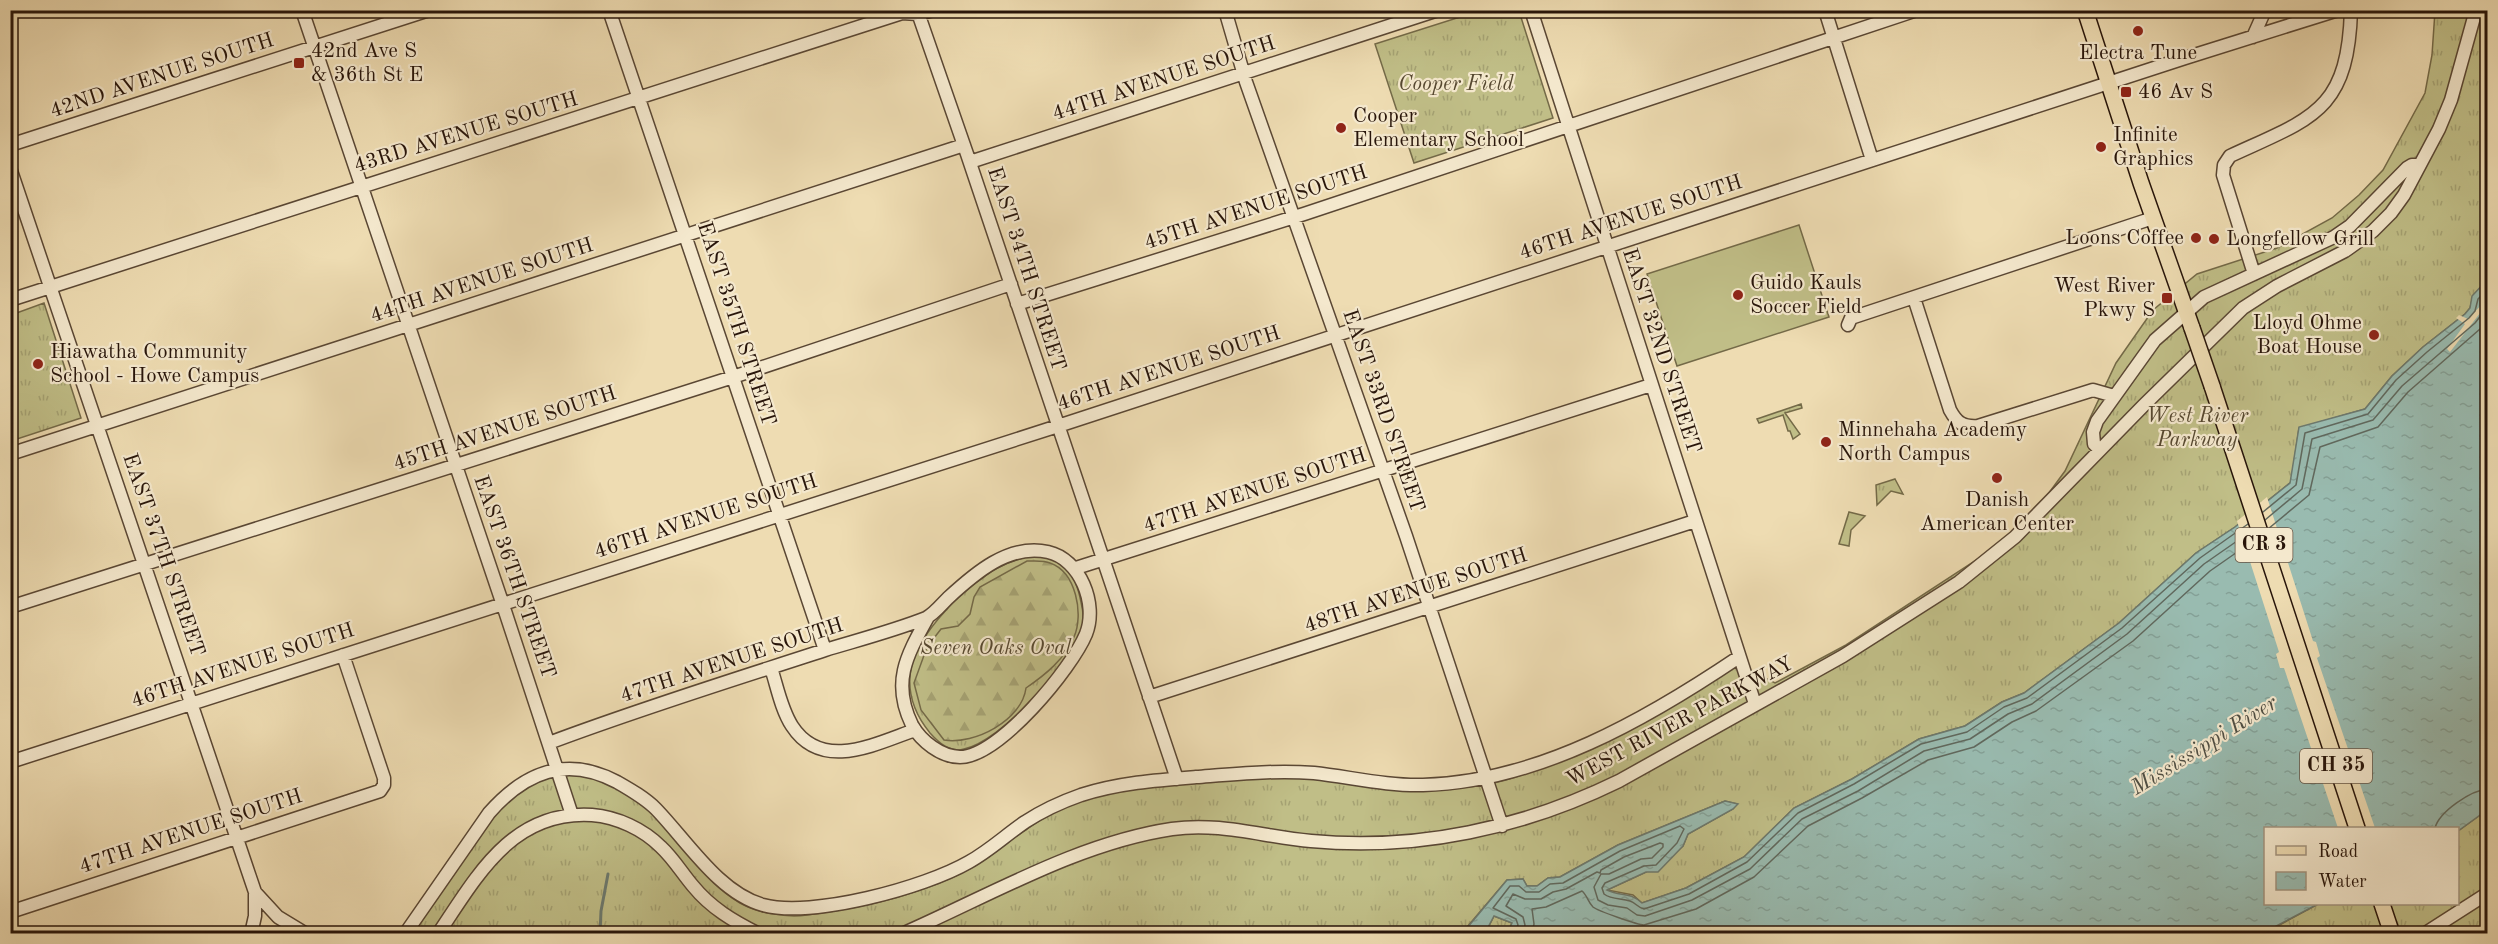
<svg xmlns="http://www.w3.org/2000/svg" width="2498" height="944" font-family="'Old Standard TT',serif">
  <style>
    .grass { fill: url(#grass-tufts); stroke: #746a48; stroke-width: 1.5 }
    .forest { fill: url(#forest-firs); stroke: #746a48; stroke-width: 1.5 }
    .pitch { fill: #c0be87; stroke: #746a48; stroke-width: 1.5 }
    .water { fill: url(#water-ripples); stroke: #6c796e; stroke-width: 1.5 }
    .pier { fill: #eedcb2 }
    .lines { fill: none; stroke-linecap: round; stroke-linejoin: round }
    .shore { stroke: #60685d; stroke-width: 1.5 }
    .stream { stroke: #6c796e; stroke-width: 3 }
    .minor-casing { stroke: #5a4734; stroke-width: 15 }
    .major-casing { stroke: #28150a; stroke-width: 18 }
    .minor { stroke: #f4e8cd; stroke-width: 12 }
    .major { stroke: #eedcb2; stroke-width: 15 }
    .major-bridge-casing { stroke: #28150a; stroke-width: 18; stroke-linecap: butt }
    .major-bridge { stroke: #eedcb2; stroke-width: 15 }
    .poi-dot { fill: #8f2418; stroke: #f4e8cd; stroke-width: 2 }
    .labels { text-anchor: middle; dominant-baseline: central; stroke-width: 4.5; stroke-linejoin: round; paint-order: stroke }
    .shield { fill: #f4e8cd; stroke: #655444; stroke-width: 1.5 }
    .shield-label { font-size: 20px; font-weight: bold; fill: #28150a }
    .poi-label { font-size: 21px; fill: #28150a; stroke: #f4e8cd; text-anchor: start }
    .street-label { font-size: 21px; fill: #28150a; stroke: #f4e8cd }
    .park-label { font-size: 21px; font-style: italic; fill: #564830; stroke: #f4e8cd }
    .water-label { font-size: 22px; font-style: italic; fill: #504f44; stroke: #f4e8cd }
  </style>
  <defs>
    <pattern id="grass-tufts" width="24" height="20" patternUnits="userSpaceOnUse" patternTransform="scale(1.5)"><rect width="24" height="20" fill="#c0be87"/><path d="M3 7l-1-3M5 7V3M7 7l1-3M15 17l-1-3M17 17v-4M19 17l1-3" fill="none" stroke="#a5a273"/></pattern>
    <pattern id="forest-firs" width="22" height="20" patternUnits="userSpaceOnUse" patternTransform="scale(1.5)"><rect width="22" height="20" fill="#c0be87"/><path d="M5 1l3.5 6h-7zM16 11l3.5 6h-7z" fill="#a5a273"/></pattern>
    <pattern id="water-ripples" width="26" height="14" patternUnits="userSpaceOnUse" patternTransform="scale(1.5)"><rect width="26" height="14" fill="#99bbb0"/><path d="M2 4q2-2 4 0t4 0M15 11q2-2 4 0t4 0" fill="none" stroke="#84a096"/></pattern>
  </defs>
  <rect width="100%" height="100%" fill="#eedcb2"/>
  <filter id="stains"><feTurbulence type="fractalNoise" baseFrequency=".00333" numOctaves="4"/><feColorMatrix values="0 0 0 0 .2 0 0 0 0 .09 0 0 0 0 .02 0 0 0 .5 -.17"/></filter>
  <radialGradient id="worn" r=".72"><stop offset=".6" stop-color="#630" stop-opacity="0"/><stop offset="1" stop-color="#630" stop-opacity=".3"/></radialGradient>
  <path class="grass" d="M1482 10 1519 11 1553 118 1414 163 1375 44Z
    M2435 11H2487V280L2473 296 2470 308 2465 314 2423 347 2392 376 2365 409 2299 428 2291 482 2235 527 2196 553 2119 623 2024 693 2002 702 1965 726 1919 739 1852 779 1794 808 1744 857 1686 888 1642 903 1633 895 1607 890 1646 872 1683 846 1688 834 1733 809 1737 804 1725 801 1618 845 1560 877 1548 878 1537 886H1527L1523 879 1507 880 1462 933 412 934 494 816C542 762 594 762 649 810 681 838 702 881 740 903 758 913 786 918 807 915 862 908 922 895 971 868 991 857 1008 841 1027 829 1052 811 1084 798 1115 792 1141 787 1170 785 1197 783 1235 780 1275 776 1313 779 1374 785 1422 795 1484 785 1532 777 1573 752 1616 729 1656 708 1696 686 1737 664L1775 683 1846 645 1981 557 2009 535 2043 501 2065 471 2116 363 2153 310 2197 274 2277 248 2332 218 2359 195 2383 170 2425 93 2432 55Z
    M44 303 81 418 11 441V315Z
    M1801 404 1802 408 1785 413 1800 434 1793 439 1790 431H1788L1783 415 1759 423 1757 419Z
    M1895 479 1903 494 1891 491 1877 505 1876 485Z
    M1849 512 1865 516 1851 530 1849 546 1839 544Z
    M1030 556C1063 556 1075 571 1081 602 1083 610 1085 625 1081 633 1067 667 1001 741 964 749 950 753 939 743 930 733 916 716 908 698 910 675 913 640 956 595 985 576 998 566 1014 560 1030 556Z
    M2487 810V933L2263 934 2318 904H2458V831Z
    M1494 916 1512 923 1507 933 1485 934Z"/>
  <path class="forest" d="M1027 561C1034 561 1044 560 1050 563 1076 572 1084 614 1074 637 1065 659 1045 675 1026 688 1022 720 975 745 944 740L921 710 914 683 927 647 941 629 958 626 970 614 974 597 980 587Z"/>
  <path class="pitch" d="M1799 225 1829 317 1677 366 1647 274Z"/>
  <path class="water" d="M2487 280V810L2458 831V828H2266V904H2318L2263 933 1507 934 1512 923 1494 916 1485 933 1462 934 1507 880 1523 879 1527 886H1537L1548 878 1560 877 1618 845 1725 801 1738 804 1733 809 1688 834 1683 846 1658 872H1646L1607 890C1621 897 1629 891 1642 903L1686 888 1744 857 1794 808 1852 779 1919 739 1965 726 2002 702 2024 693 2119 623 2196 553 2235 527 2290 483 2299 427 2365 409 2392 376 2423 347 2465 314 2470 308 2472 296Z"/>
  <path class="pier" d="M2485 301 2487 304 2450 352 2447 349 2465 324 2456 318 2459 315 2468 319Z
    M2267 497 2313 641 2316 642 2320 656 2317 658 2375 828H2338L2284 668H2280L2276 654 2279 652 2237 521Z"/>
  <g class="lines">
    <path class="shore" d="M2263 512 2296 485 2305 433 2368 414 2396 380 2427 352 2469 318 2475 311 2478 299 2488 289
      M2265 520 2302 489 2312 439 2373 420 2402 386 2475 323 2482 314 2488 300
      M2268 529 2309 495 2320 447 2378 427 2408 392 2488 322
      M2435 828C2439 812 2471 790 2488 789
      M1514 934 1518 925 1516 919 1493 908 1510 886H1519L1526 892H1539L1550 884 1563 883 1620 851 1680 826 1684 829 1677 843 1656 865 1644 866 1605 883 1602 888 1604 894C1612 900 1621 898 1630 901 1636 903 1637 907 1644 909L1689 894 1747 862 1798 813 1854 784 1921 744 1967 732 2004 707 2027 698 2122 628 2200 558 2248 524
      M1522 934 1525 925 1523 917 1506 906 1513 894 1525 899H1541L1553 892 1566 889 1597 872 1600 873 1601 870 1624 857 1660 843 1663 844V847L1652 858 1641 859 1609 874H1601L1594 887 1598 900 1608 905 1627 908 1637 915 1645 916 1692 900 1750 869 1802 819 1858 791 1924 751 1970 739 2008 714 2032 704 2127 634 2204 564 2250 532
      M1532 934 1534 924 1532 909 1546 907 1582 891C1587 895 1588 902 1593 907 1598 911 1638 925 1644 925L1696 909 1754 877 1808 826 1862 798 1928 760 1974 747 2012 722 2036 711 2133 641 2210 571 2253 541"/>
    <path class="stream" d="M600 934 601 911 608 874"/>
    <g class="minor-casing">
      <path id="minor" d="M302 10 502 602 572 815
        M609 10 825 650
        M917 10 967 154 1177 779
        M1225 10 1246 82 1406 536 1502 826
        M1531 10 1755 704
        M1825 10 1872 160
        M2253 37 2265 10
        M10 145 429 10
        M970 162 1438 10
        M10 168 255 892 278 917 306 934
        M2254 274 2223 175 2224 165 2230 156C2312 118 2348 112 2351 10
        M1914 298 1950 410C1957 423 1963 427 1978 426L2093 390 2114 396
        M10 300 902 13 918 14 934 10
        M1017 304 1304 214 1917 10
        M1848 325 1851 318 2153 218
        M2100 450 2094 444 2093 432 2097 421 2155 340 2204 297 2334 237 2350 226 2407 168 2412 165H2420
        M10 454 964 145
        M1076 568 1651 385
        M10 607 733 377 1011 284
        M771 668C777 686 781 709 792 726 822 772 875 744 915 730
        M1149 697 1695 521
        M549 743C639 709 733 680 825 650 858 640 893 631 926 618 934 614 941 605 948 598 974 574 1009 543 1048 552 1080 559 1098 604 1086 634 1072 668 999 757 960 757 941 757 921 741 912 725 891 682 907 655 928 617
        M10 762 1058 426 2185 58 2338 10
        M10 912 380 791 384 785V778L343 655
        M251 934 255 916V892
        M405 934 489 813C525 772 566 755 617 782 631 790 645 798 656 809 687 841 719 893 763 905 812 918 924 888 969 862 989 851 1006 835 1025 822 1042 811 1061 802 1081 795 1118 783 1158 780 1196 777 1235 774 1275 770 1314 773 1350 777 1387 786 1423 785 1538 782 1647 719 1739 657
        M438 934C477 876 512 810 592 815 617 817 643 829 661 847 673 858 682 873 693 886 711 908 733 921 759 934
        M902 934C989 896 1078 843 1172 829 1220 822 1264 837 1311 841 1418 851 1523 828 1619 781L1843 656 1959 582 2015 537 2144 405 2243 308 2277 286 2345 251 2373 231 2391 213 2404 195 2439 129 2451 100 2476 10
        M2424 934 2488 893"/>
    </g>
    <g class="major-casing">
      <path id="major" d="M2085 10 2141 183 2192 328
        M2212 386 2357 828
        M2382 904 2392 934"/>
    </g>
    <use href="#minor" class="minor"/>
    <use href="#major" class="major"/>
    <g class="major-bridge-casing">
      <path id="major-bridge" d="M2192 328 2212 386"/>
    </g>
    <use href="#major-bridge" class="major-bridge"/>
  </g>
  <g class="poi-dot">
    <circle cx="2138" cy="31" r="6"/>
    <rect x="293" y="57" width="12" height="12" rx="3"/>
    <rect x="2120" y="86" width="12" height="12" rx="3"/>
    <circle cx="1341" cy="128" r="6"/>
    <circle cx="2101" cy="147" r="6"/>
    <circle cx="2196" cy="238" r="6"/>
    <circle cx="2214" cy="239" r="6"/>
    <circle cx="1738" cy="295" r="6"/>
    <rect x="2161" y="292" width="12" height="12" rx="3"/>
    <circle cx="2374" cy="335" r="6"/>
    <circle cx="38" cy="364" r="6"/>
    <circle cx="1826" cy="442" r="6"/>
    <circle cx="1997" cy="478" r="6"/>
  </g>
  <g class="labels">
    <g class="shield">
      <rect x="2235.5" y="528" width="57" height="34" rx="4.5"/>
      <rect x="2300" y="749" width="72" height="34" rx="4.5"/>
    </g>
    <g class="shield-label">
      <text x="2264" y="545">CR 3</text>
      <text x="2336" y="766">CH 35</text>
    </g>
    <g class="poi-label">
      <text x="311" y="51">42nd Ave S<tspan x="311" dy="24">&amp; 36th St E</tspan></text>
      <text x="2138" y="53" text-anchor="middle">Electra Tune</text>
      <text x="2138" y="92">46 Av S</text>
      <text x="1353" y="116">Cooper<tspan x="1353" dy="24">Elementary School</tspan></text>
      <text x="2113" y="135">Infinite<tspan x="2113" dy="24">Graphics</tspan></text>
      <text x="2184" y="238" text-anchor="end">Loons Coffee</text>
      <text x="2226" y="239">Longfellow Grill</text>
      <text x="1750" y="283">Guido Kauls<tspan x="1750" dy="24">Soccer Field</tspan></text>
      <text x="2155" y="286" text-anchor="end">West River<tspan x="2155" dy="24">Pkwy S</tspan></text>
      <text x="2362" y="323" text-anchor="end">Lloyd Ohme<tspan x="2362" dy="24">Boat House</tspan></text>
      <text x="50" y="352">Hiawatha Community<tspan x="50" dy="24">School - Howe Campus</tspan></text>
      <text x="1838" y="430">Minnehaha Academy<tspan x="1838" dy="24">North Campus</tspan></text>
      <text x="1997" y="500" text-anchor="middle">Danish<tspan x="1997" dy="24">American Center</tspan></text>
    </g>
    <g class="street-label">
      <text transform="translate(162 76) rotate(-18)">42ND AVENUE SOUTH</text>
      <text transform="translate(1164 79) rotate(-18)">44TH AVENUE SOUTH</text>
      <text transform="translate(466 133) rotate(-17)">43RD AVENUE SOUTH</text>
      <text transform="translate(1256 208) rotate(-18)">45TH AVENUE SOUTH</text>
      <text transform="translate(1631 218) rotate(-18)">46TH AVENUE SOUTH</text>
      <text transform="translate(1026 269) rotate(72)">EAST 34TH STREET</text>
      <text transform="translate(482 281) rotate(-18)">44TH AVENUE SOUTH</text>
      <text transform="translate(736 324) rotate(72)">EAST 35TH STREET</text>
      <text transform="translate(1661 351) rotate(72)">EAST 32ND STREET</text>
      <text transform="translate(1169 369) rotate(-18)">46TH AVENUE SOUTH</text>
      <text transform="translate(1383 411) rotate(71)">EAST 33RD STREET</text>
      <text transform="translate(505 429) rotate(-18)">45TH AVENUE SOUTH</text>
      <text transform="translate(1255 491) rotate(-18)">47TH AVENUE SOUTH</text>
      <text transform="translate(706 517) rotate(-18)">46TH AVENUE SOUTH</text>
      <text transform="translate(163 555) rotate(71)">EAST 37TH STREET</text>
      <text transform="translate(514 577) rotate(71)">EAST 36TH STREET</text>
      <text transform="translate(1416 591) rotate(-18)">48TH AVENUE SOUTH</text>
      <text transform="translate(732 661) rotate(-18)">47TH AVENUE SOUTH</text>
      <text transform="translate(243 666) rotate(-18)">46TH AVENUE SOUTH</text>
      <text transform="translate(1680 722) rotate(-28)">WEST RIVER PARKWAY</text>
      <text transform="translate(191 832) rotate(-18)">47TH AVENUE SOUTH</text>
    </g>
    <g class="park-label">
      <text x="1456" y="84">Cooper Field</text>
      <text x="2197" y="416">West River<tspan x="2197" dy="24">Parkway</tspan></text>
      <text x="996" y="648">Seven Oaks Oval</text>
    </g>
    <g class="water-label">
      <text transform="translate(2204 746) rotate(-32)">Mississippi River</text>
    </g>
  </g>
  <rect width="2498" height="944" fill="none" stroke="#eedcb2" stroke-width="36"/>
  <rect x="12" y="12" width="2474" height="920" fill="none" stroke="#28150a" stroke-width="3"/>
  <rect x="18" y="18" width="2462" height="908" fill="none" stroke="#28150a" stroke-width="1.5"/>
  <rect x="2264" y="827" width="195" height="78" fill="#f4e8cd" stroke="#a2947f" stroke-width="1.5"/>
  <rect x="2276" y="846" width="30" height="9" fill="#eedcb2" stroke="#a2947f" stroke-width="1.5"/>
  <text x="2318" y="857" font-size="18" fill="#28150a">Road</text>
  <rect x="2276" y="872" width="30" height="18" fill="url(#water-ripples)" stroke="#a2947f" stroke-width="1.5"/>
  <text x="2318" y="887" font-size="18" fill="#28150a">Water</text>
  <rect width="100%" height="100%" filter="url(#stains)"/>
  <rect width="100%" height="100%" fill="url(#worn)"/>
</svg>
